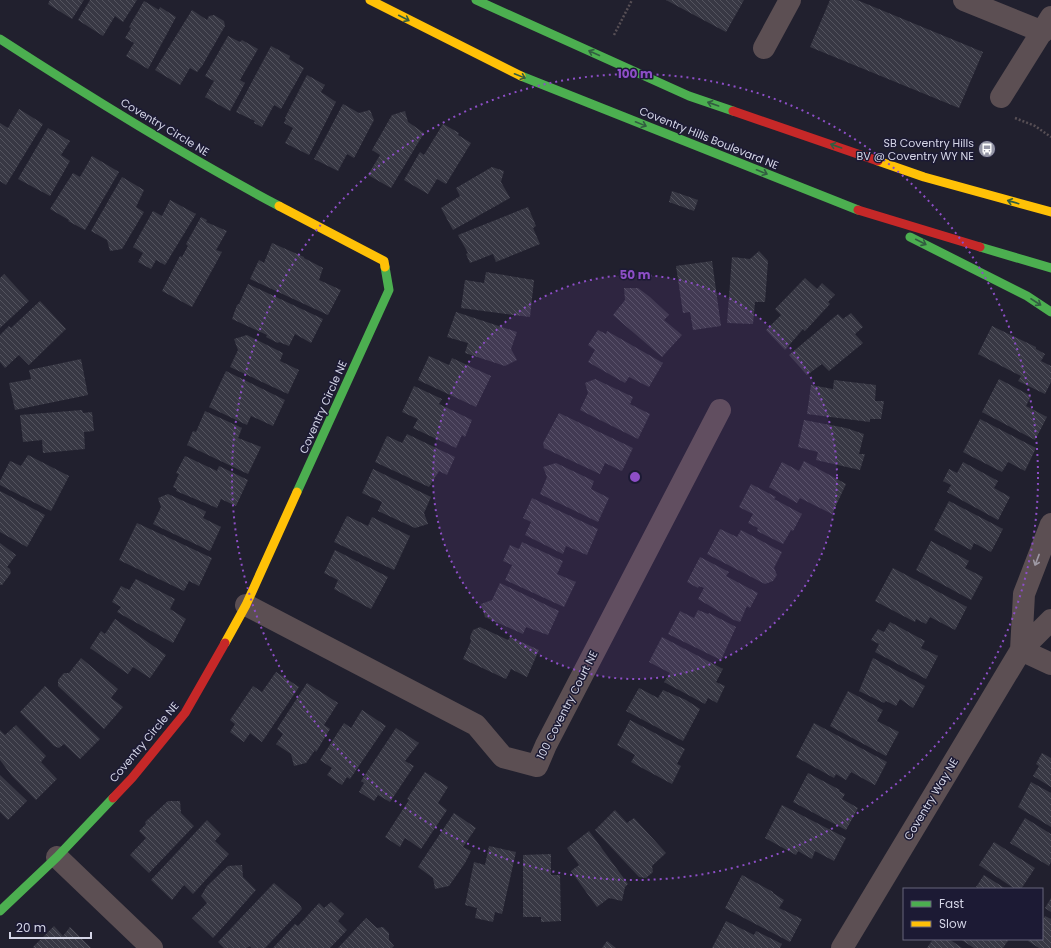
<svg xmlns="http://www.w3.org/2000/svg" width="1051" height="948" font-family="Poppins,sans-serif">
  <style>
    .building { fill: url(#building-back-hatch) }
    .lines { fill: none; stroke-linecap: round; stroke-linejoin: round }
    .path { stroke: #574f55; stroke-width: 2.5; stroke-dasharray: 2 2; stroke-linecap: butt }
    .street { stroke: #5c4f53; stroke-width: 22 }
    .fast { stroke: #4caf50; stroke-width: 9 }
    .slow { stroke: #ffc107; stroke-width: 9 }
    .jam { stroke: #c62828; stroke-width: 9 }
    .oneway { stroke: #325d41 }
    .oneway2 { stroke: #9e99a4 }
    .ring { fill: none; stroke: #8d4ec7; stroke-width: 2; stroke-dasharray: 2 4 }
    .labels { text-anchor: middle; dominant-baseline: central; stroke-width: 3; stroke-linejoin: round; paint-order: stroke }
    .street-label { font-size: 11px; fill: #d4d5e6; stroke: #1c1a34 }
    .poi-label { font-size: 11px; fill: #d4d5e6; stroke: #1c1a34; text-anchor: end }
    .centre { fill: #8d4ec7; stroke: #1c1a34; stroke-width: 2 }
    .ring-label { font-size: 12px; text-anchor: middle; font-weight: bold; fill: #8d4ec7; stroke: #1c1a34; stroke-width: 3; stroke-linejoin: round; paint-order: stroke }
  </style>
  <defs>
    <pattern id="building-back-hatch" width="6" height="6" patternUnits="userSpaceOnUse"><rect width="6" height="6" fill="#383844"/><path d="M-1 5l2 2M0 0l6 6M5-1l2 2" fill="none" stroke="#54545f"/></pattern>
  </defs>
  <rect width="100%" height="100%" fill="#21202e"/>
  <path class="building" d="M50 0H84L72 19 48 4Z
    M90 0H137L123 22 115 16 103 36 78 20Z
    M666 0H744L726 32Z
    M830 0H857L983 52 959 108 810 47Z
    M144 1 159 10 160 7 176 17 148 69 126 56 134 43 125 38 131 28 129 27Z
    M192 10 207 20 209 16 214 15 224 21 225 26 202 66 197 72 190 68 180 85 155 70Z
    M228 36 240 42 242 40 258 49 240 80 245 83 230 111 205 97 214 81 205 76Z
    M271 46 290 56 289 59 304 68 281 109 274 105 262 127 254 123 255 121 236 112Z
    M307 75 325 85 321 92 336 102 309 155 285 143 293 128 284 123 286 119 285 118Z
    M343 104 359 113 370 110 374 120 354 158 347 154 338 171 314 159Z
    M19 109 43 124 6 185 0 181V123L8 128Z
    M405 111 408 122 424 133 391 188 368 175 380 155 372 150 392 115Z
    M443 124 459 133 458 135 471 143 446 184 437 179 428 194 404 180 420 152 424 155Z
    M48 128 70 141 61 155 70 161 50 196 18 179Z
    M92 156 119 172 85 230 68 221 69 220 50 209 73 173 80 177Z
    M492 167 504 171 501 182 510 198 453 230 441 208 460 196 456 188Z
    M122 177 144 190 136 207 144 212 122 249 110 251 107 240 91 231Z
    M672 191 698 200 694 211 669 202Z
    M170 200 196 214 165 265 156 260 151 269 138 262 143 253 133 247 153 211 162 216Z
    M528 207 536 226 533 228 540 244 496 262 493 254 470 263 466 254 468 253 458 235Z
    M201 217 207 220 206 222 227 231 216 250 222 252 192 307 162 291 180 256 182 257 188 246 186 244Z
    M272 243 304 257V258L323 268 319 280 341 290 328 315 250 279 259 260 264 263Z
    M759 251 768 261 765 302H755L753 324 727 323 732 257 750 259Z
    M712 261 721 326 693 330 690 312 683 313 676 266Z
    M486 272 534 280 530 317 461 308 465 280 484 283Z
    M4 274 29 301 0 328V278Z
    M805 278 817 289 822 283 835 295 828 302 830 304 805 331 803 329 785 350 766 330 781 315 775 309Z
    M248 284 323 319 311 343 295 334 289 346 279 342 278 343 266 337 267 335 232 319 237 305 239 304Z
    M624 288H638L650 297 669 315 664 320 682 335 662 357 613 315 625 300Z
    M40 301 66 329 29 365 19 355 5 368 0 362V335L9 326 11 328Z
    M456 312 517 332 511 349 517 360 505 366 465 353 468 343 447 337Z
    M851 313 863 327 855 334 863 343 829 371 822 364 807 375 789 355 838 314 843 319Z
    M992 326 1036 347V349L1045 354 1041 361 1051 366V382L1045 394 1018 381 1021 376 978 354Z
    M598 330 606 334 607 331 663 363 649 387 629 377 625 383 588 362 595 350 588 345Z
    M247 335 283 353 280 361 299 370 288 394 230 367 238 350 234 339Z
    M429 356 449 365 452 358 491 376 476 407 418 380Z
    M81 359 88 395 15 410 9 383 31 379 29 370Z
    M226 371 285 400 273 426 251 416 247 425 209 407Z
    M595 379 633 397 630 404 650 414 638 439 580 410 588 393 585 383Z
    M999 379 1031 396 1026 406 1047 417 1035 440 982 412Z
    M834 380 876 385 875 401H884L881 419H870V422L807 414 811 385 833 389Z
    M414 386 442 399 439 404 472 420 465 437 462 435 456 448 413 428 418 419 402 412Z
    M82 410 83 413 92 412 94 431 84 432 85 449 43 453 42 440 23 442 20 415Z
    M205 411 242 428 238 438 261 447 248 474 187 445 193 431 196 432Z
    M559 413 633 448 622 471 605 463 600 474 544 448 543 443Z
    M980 419 1036 448 1025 471 1008 462 1002 472 963 452Z
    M804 420 846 428 864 434 859 454H865L860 470 816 460 818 452 798 447Z
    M407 434 455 457 447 475 439 471 429 487 375 462 387 436 402 443Z
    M28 455 69 476 51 511 0 485V481L10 461 21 466Z
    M185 456 217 471 219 466 248 480 236 506 221 499 217 508 176 491 177 489 173 487 179 474 176 473Z
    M804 461 846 484 832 514 800 498 797 503 769 487 782 462 799 471Z
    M963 462 998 481 994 488 1010 497 998 520 947 492 951 485 943 481 949 469 957 473Z
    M556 463 594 481 591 489 609 498 598 522 540 494 547 477 543 467Z
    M373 469 431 497 424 513 428 524 415 528 378 511 382 502 362 493Z
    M751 484 776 497 774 499 802 514 793 531 791 530 783 544 757 531 758 528 748 523 753 514 739 507Z
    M0 491 45 515 27 547 0 532Z
    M168 494 203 510 206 512 203 518 221 527 210 551 153 524 161 507 158 498Z
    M532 498 598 529 587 555 566 546 563 554 525 535 531 522 523 518Z
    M949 501 1003 529 991 552 974 543 971 550 934 530Z
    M347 516 368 526 372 517 410 536 394 570 334 542Z
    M137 523 212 558 199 586 189 581 184 591 119 560Z
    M720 529 737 537 741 530 782 552 774 568 777 575 773 581 765 584 707 554Z
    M931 541 969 561 965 568 983 577 971 600 916 570Z
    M522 542 563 561 557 574 576 582 564 607 505 580 512 565 503 561 510 545 519 549Z
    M0 543 16 555 7 567 10 569 11 573 2 585H0Z
    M335 550 388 577 371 609 334 589 338 580 324 573Z
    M700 557 729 572 726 576 758 593 750 608 747 606 740 622 734 620 698 599 704 588 699 586 698 588 687 582Z
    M893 568 967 607 955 630 930 617 926 624 916 619 915 622 875 601Z
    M136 579 175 599 170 609 186 619 173 643 117 612 121 607 112 602 121 586 129 590Z
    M500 583 559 611 548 635 526 627 523 634 485 617 481 604 492 600Z
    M698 610 708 614 709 613 736 627 721 660 668 634 680 611 694 618Z
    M115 619 166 655 150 678 133 667 128 674 90 648 101 631 105 634Z
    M890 622 925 641 921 648 938 656 926 679 875 652 879 644 871 640 878 629 884 632Z
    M480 627 508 640 510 637 539 650 527 677 511 669 506 679 463 659 471 641 470 637 473 630Z
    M662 637 723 669 716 682 725 686 717 703 708 698 705 704 664 682 670 673 649 662Z
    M81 658 118 689 111 698 123 707 104 729 58 686V680L64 673H69Z
    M873 658 925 686 913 708 900 699 896 706 886 701 884 703 859 691Z
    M276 672 299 687 262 742 250 733 244 742 230 732 235 724 230 720 253 686 262 692Z
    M307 683 338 703 324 725 330 729 316 752 315 750 306 763 294 766 291 754 276 744 283 734 277 729Z
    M45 686 100 739 80 759 64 744 59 748 54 746 20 712Z
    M639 688 658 698 663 690 686 700 700 709 683 741 626 711Z
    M848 691 883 710 877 721 899 732 886 756 830 726Z
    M362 710 386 726 350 779 347 777 342 785 327 775 332 768 320 760 344 723 351 728Z
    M630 720 685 749 677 764 681 766 672 784 631 762 635 755 617 745Z
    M814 723 887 762 875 785 851 772 846 780 836 774 834 778 796 757Z
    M16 725 46 756 41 762 57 779 36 800 12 776 0 760V730L5 735Z
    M396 728 419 743 405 761 414 766 390 802 378 795 374 801 359 792 364 783 361 781Z
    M1042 753 1051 758V787L1033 776 1039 766 1036 764Z
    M425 772 448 787 438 803 447 810 421 849 405 838 400 847 385 837 409 800 407 799Z
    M808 773 840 790 839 791 845 794 842 799 858 808 846 830 793 802Z
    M0 775 27 801 8 820 0 812Z
    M1031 782 1051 793V827L1018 807Z
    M168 801H180L181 813 194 826 149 873 130 855 146 838 139 831 146 824 145 822Z
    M782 805 846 838 834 861 815 851 812 859 798 851 796 855 765 838Z
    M615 810 627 823 634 818 666 853 652 866 653 872 646 878 639 877 595 830Z
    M454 813 476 828 463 847 471 851 465 863 449 886 435 889 433 878 418 867Z
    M1025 818 1051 834V862L1049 866 1010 843Z
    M207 820 221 834 215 841 229 854 193 894 184 885 172 900 151 880Z
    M589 831 628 884 625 887 622 901 609 898 597 907 571 871 579 865 567 848Z
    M994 842 1035 868 1021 889H1015L979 865Z
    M489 846 516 852 502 914 495 912 493 922 475 918 477 908 465 905 474 862 485 865Z
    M551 854V875H560L561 921 541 922V917H523V855Z
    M242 865 243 877 256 890 213 938 192 918 207 903 201 896 207 886 228 866Z
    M742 875 773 892V893L784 900 779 908 802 919 790 942 725 908Z
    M984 875 1006 889H980L976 887Z
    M274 883 300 905 302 909 265 948H252L250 946 247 948H224L218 942Z
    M1051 898V912L1045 908Z
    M331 902 344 914 338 921 347 930 330 948H273L295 924 298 926 319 903 324 908Z
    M1045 916 1051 919V948H1039L1028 941 1030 939H1042V921Z
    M366 918 377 928 383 927 389 933V940L394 946 392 948H338Z
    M726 921 754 935 756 931 782 944 780 948H712Z
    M54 926 63 936 70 927 91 948H34L33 947Z
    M933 939H949L962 948H927Z
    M960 939H1009L1003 948H974Z
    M607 941 616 948H602Z"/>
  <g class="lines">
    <path class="path" d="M614 35 632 0
      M1015 118 1035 126 1051 137"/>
    <path class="street" d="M964 0 1043 32
      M764 48 790 0
      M1001 97 1051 17
      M246 605 476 725 503 757 537 766 546 745 720 410
      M1021 650 1024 594 1051 524
      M1021 650 1051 664
      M57 857 152 948
      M842 948 1021 650 1051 620"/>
    <path class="fast" d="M476 0 689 96 733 111
      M0 39C91 98 183 155 279 206
      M521 76 858 210
      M910 237 1027 296 1051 312
      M980 247 1051 268
      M297 492 389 290 385 267
      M0 911 57 857 113 798"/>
    <path class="slow" d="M370 0 521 76
      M878 161 924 177 1051 212
      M279 206 384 261 385 267
      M225 643 246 605 297 492"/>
    <path class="jam" d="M733 111 878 161
      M858 210 980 247
      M113 798 132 778 185 713 225 643"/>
  </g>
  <defs><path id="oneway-shaft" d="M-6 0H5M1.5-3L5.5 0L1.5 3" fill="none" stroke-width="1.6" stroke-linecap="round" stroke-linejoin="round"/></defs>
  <g class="oneway">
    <use href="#oneway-shaft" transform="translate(404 18) rotate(27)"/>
    <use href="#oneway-shaft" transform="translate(594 53) rotate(-156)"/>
    <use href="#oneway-shaft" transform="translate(520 76) rotate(22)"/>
    <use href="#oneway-shaft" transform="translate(713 104) rotate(-161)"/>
    <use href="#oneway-shaft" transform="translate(641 124) rotate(22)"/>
    <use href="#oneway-shaft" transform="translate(836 146) rotate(-161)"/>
    <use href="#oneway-shaft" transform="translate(762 172) rotate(22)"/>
    <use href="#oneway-shaft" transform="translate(1013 202) rotate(-164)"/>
    <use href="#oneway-shaft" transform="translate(921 242) rotate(27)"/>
    <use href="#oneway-shaft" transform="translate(1036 302) rotate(33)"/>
  </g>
  <use class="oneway2" href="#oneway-shaft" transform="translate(1037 560) rotate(111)"/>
  <circle cx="635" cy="477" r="202" fill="#8d4ec7" fill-opacity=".12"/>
  <g class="ring">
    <circle cx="635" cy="477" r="202"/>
    <circle cx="635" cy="477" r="403"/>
  </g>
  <defs>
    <g id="bus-disc" transform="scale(0.9)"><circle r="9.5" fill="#9596a6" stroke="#1c1a34"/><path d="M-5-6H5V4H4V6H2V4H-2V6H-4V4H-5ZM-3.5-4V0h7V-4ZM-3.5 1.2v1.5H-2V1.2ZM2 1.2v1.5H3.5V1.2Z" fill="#fff"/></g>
  </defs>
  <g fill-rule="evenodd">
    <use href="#bus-disc" x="987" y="149"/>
  </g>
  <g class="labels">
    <g class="street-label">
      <text transform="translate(165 127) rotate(31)">Coventry Circle NE</text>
      <text transform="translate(709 138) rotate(22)">Coventry Hills Boulevard NE</text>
      <text transform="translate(323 407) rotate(-66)">Coventry Circle NE</text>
      <text transform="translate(567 705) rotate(-63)">100 Coventry Court NE</text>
      <text transform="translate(144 742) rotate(-50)">Coventry Circle NE</text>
      <text transform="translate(931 799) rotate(-59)">Coventry Way NE</text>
    </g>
    <g class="poi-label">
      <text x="974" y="143">SB Coventry Hills<tspan x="974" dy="13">BV @ Coventry WY NE</tspan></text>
    </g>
  </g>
  <circle cx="635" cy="477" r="6" class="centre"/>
  <g class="ring-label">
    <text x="635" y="78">100 m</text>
    <text x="635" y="279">50 m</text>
  </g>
  <rect x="903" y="888" width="140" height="52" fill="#1c1a34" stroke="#66657b"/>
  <rect x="911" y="901" width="20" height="6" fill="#4caf50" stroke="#66657b"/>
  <text x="939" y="908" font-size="12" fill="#d4d5e6">Fast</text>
  <rect x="911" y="921" width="20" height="6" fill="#ffc107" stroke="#66657b"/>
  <text x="939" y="928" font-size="12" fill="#d4d5e6">Slow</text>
  <path d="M10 932v6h81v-6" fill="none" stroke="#d4d5e6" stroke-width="2"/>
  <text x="16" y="932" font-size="12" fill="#d4d5e6" stroke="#1c1a34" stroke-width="3" paint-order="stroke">20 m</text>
</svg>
